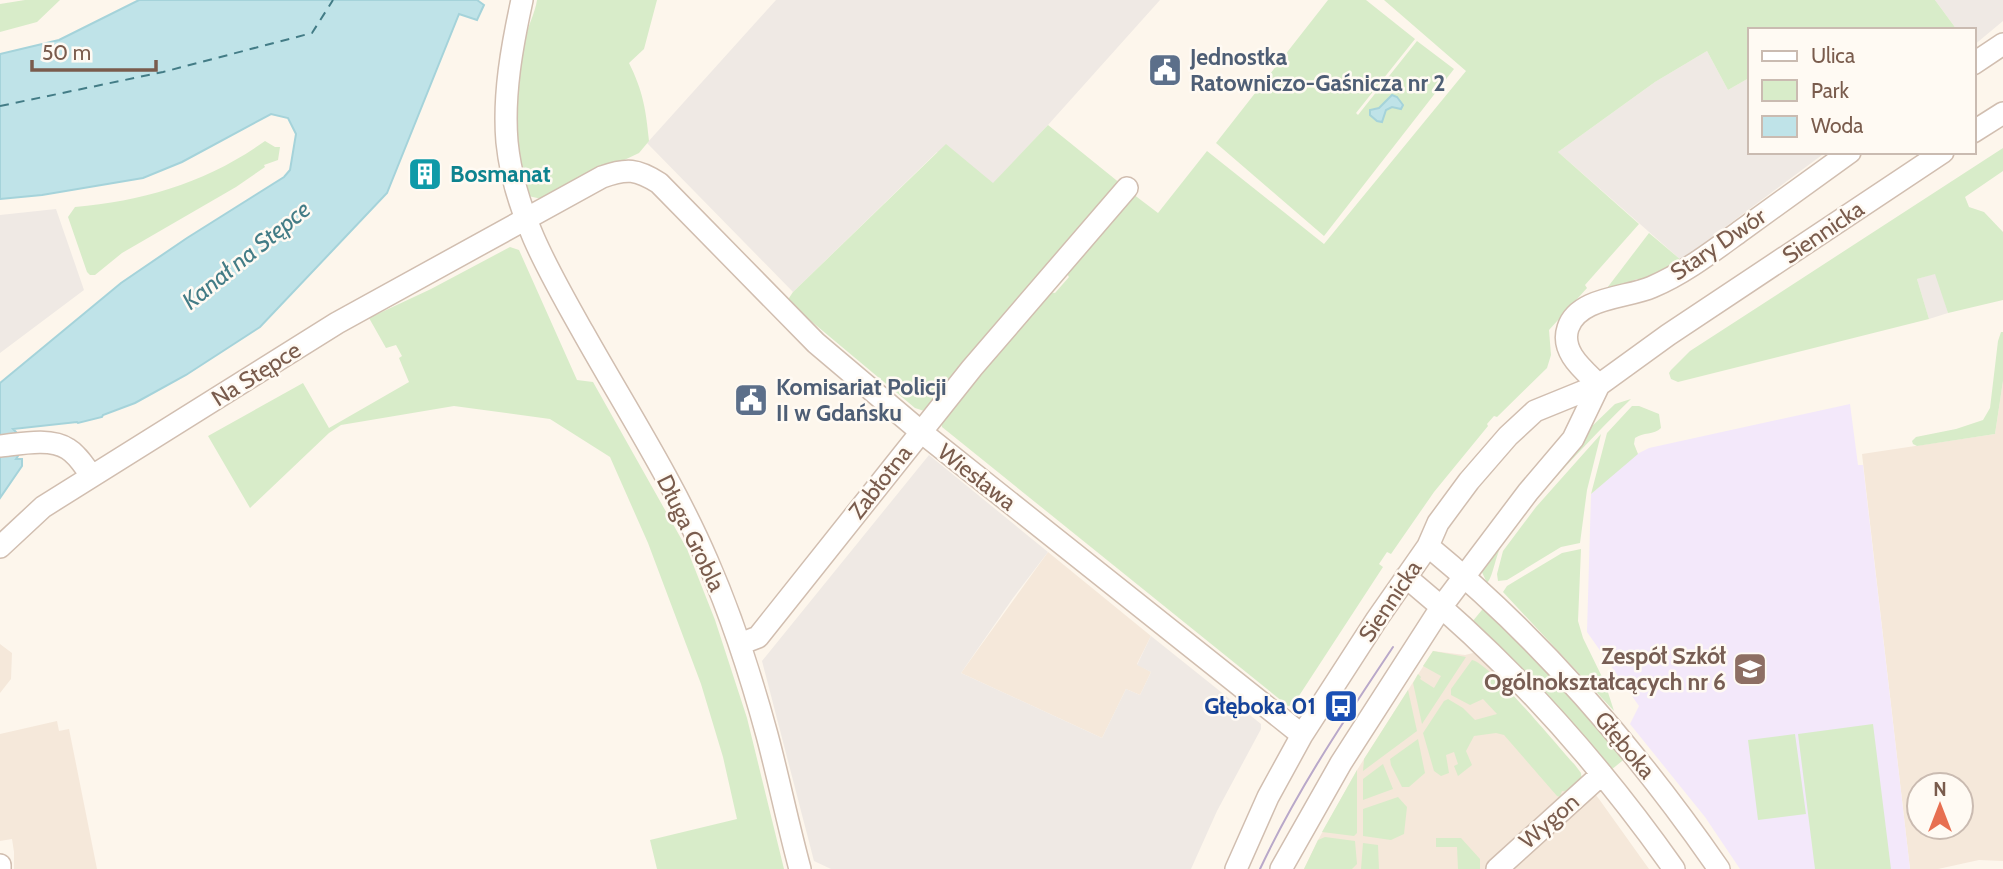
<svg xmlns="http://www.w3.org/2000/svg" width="2003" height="869" font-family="Cabin,sans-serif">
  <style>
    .residential { fill: #f5e8da; fill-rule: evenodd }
    .industrial { fill: #efe9e4 }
    .education { fill: #f3e8fa }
    .green { fill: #d8ecc9 }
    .water { fill: #bfe3e8; stroke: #a5d3da; stroke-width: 2 }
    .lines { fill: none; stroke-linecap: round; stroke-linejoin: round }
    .ferry { stroke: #437c86; stroke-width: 2; stroke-dasharray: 9 7; stroke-linecap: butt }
    .minor-casing { stroke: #d1beb0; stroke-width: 24 }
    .minor { stroke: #fff; stroke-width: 21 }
    .tram { stroke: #b9a8c9; stroke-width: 2 }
    .labels { text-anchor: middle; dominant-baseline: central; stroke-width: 5; stroke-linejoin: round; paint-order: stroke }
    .service-label { font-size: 23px; font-weight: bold; fill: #4e5e75; stroke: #fffaf3; text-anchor: start }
    .culture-label { font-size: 23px; font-weight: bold; fill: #0d838f; stroke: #fffaf3; text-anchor: start }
    .street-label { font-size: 23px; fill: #7a5c4d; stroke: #fffaf3 }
    .education-label { font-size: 23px; font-weight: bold; fill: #785e54; stroke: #fffaf3; text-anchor: end }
    .transit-label { font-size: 23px; font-weight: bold; fill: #164399; stroke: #fffaf3; text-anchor: end }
    .water-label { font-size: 24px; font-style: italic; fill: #437c86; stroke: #fffaf3 }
  </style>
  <rect width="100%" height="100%" fill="#fdf6ec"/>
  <path class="residential" d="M2003 381V861L1979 860 1938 869H1910L1862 454 1995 434ZM1919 785H1961V827H1919Z
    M1048 552 1151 636 1137 664 1151 672 1140 695 1126 689 1102 738 961 673Z
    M0 644 12 653 11 679 0 693Z
    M1433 651 1465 655 1477 652 1599 799 1649 869H1304L1318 840 1357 770Z
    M57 721 59 731 69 729 97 869H14V852L12 839 0 841V734Z"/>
  <path class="industrial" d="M776 0H1160L1048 125 993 184 937 152 793 292 647 143Z
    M1935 0H2003V21L1973 46V30H1957Z
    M1707 51 1728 90 1749 78V152H1826L1681 260 1558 152 1655 82Z
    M56 209 84 290 0 353V215Z
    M1936 273 1948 313 1929 319 1917 279Z
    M929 455 1048 552 1013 598 961 673 1102 738 1126 689 1140 695 1151 672 1137 665 1151 636 1261 724V729L1217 811 1191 869H831L814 861 762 661Z"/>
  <path class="education" d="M1850 404 1858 465H1863L1910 869H1740L1705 817 1630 724 1639 706 1587 632 1591 494 1635 455 1649 448Z"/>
  <path class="green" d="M25 0H60L37 22 0 32V4Z
    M537 0H657L644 49 629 63C643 91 646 110 649 141L639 153 542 199 528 196C511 146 515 92 525 41 527 27 535 14 537 0Z
    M1328 0H1366L1415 39 1356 113 1358 115 1417 41 1454 69 1324 236 1216 143Z
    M1384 0H1935L1957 30H1749V78L1728 90 1707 51 1655 82 1558 152 1639 224 1585 285 1587 288 1549 330 1551 355 1547 368 1497 417 1494 416 1487 424 1488 426 1434 492 1391 554 1387 552 1379 564 1383 567 1293 705 1288 706 942 427 941 421 1049 292 1055 293 1069 277 1066 272 1133 194 1158 213 1207 151 1324 244 1466 71Z
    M1048 125 1121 184 932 408 924 411 915 408 787 301 793 292 946 144 993 183Z
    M265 141 275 147H280L278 160 264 165 265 167 236 187 122 253 95 275H90L87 272 68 217 75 207C144 201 208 182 265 141Z
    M2003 148V171L1965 197 1969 207 1984 212 2003 232V300L1948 313 1935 274 1917 279 1929 319 1678 382 1671 379 1669 373 1671 370 1690 351Z
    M1649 233 1681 260 1641 280 1637 279 1604 292Z
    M510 247 519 250 577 380 593 382 687 549 715 620 747 718 784 869H657L650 840 737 819 723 757 701 684 648 543 610 457 550 419 454 406 341 425 329 433 250 508 208 436 303 383 329 428 409 382 399 358 402 356 396 345 386 348 369 318 431 289Z
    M2001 332H2003V381L1995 434 1917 446 1913 444 1912 441 1916 437 1956 429 1983 420 1990 408 1998 341Z
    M1631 399C1586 443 1543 489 1505 539 1495 553 1494 576 1487 583L1481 570 1588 430 1615 404Z
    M1632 406H1639L1659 414 1661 428C1654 435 1643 432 1635 438L1634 444 1638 454 1591 494 1607 433Z
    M1601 434 1587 490 1580 543 1561 547 1507 580 1498 581 1497 574 1503 551 1536 507Z
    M1581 549 1578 621 1583 638 1605 683 1614 711 1503 592 1507 586 1562 553Z
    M1486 605 1627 757 1611 770 1530 678 1472 622Z
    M1433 651 1466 657 1422 724 1413 683 1418 674 1421 677 1420 679 1434 688 1441 676 1423 666Z
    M1472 660C1490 663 1558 747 1575 765L1581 773 1582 782 1568 792 1562 791 1560 797 1557 796 1504 735 1496 733 1474 736 1466 751 1472 765 1458 776 1454 766 1458 764 1454 752 1446 755 1449 773 1441 776 1434 771 1423 733 1444 701 1448 699 1463 708 1475 720 1497 714 1483 699 1470 705 1451 695V689Z
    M1408 690 1417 731 1363 771 1364 759Z
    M1873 724 1891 869H1815L1798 734Z
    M1795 734 1806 814 1758 820 1748 740Z
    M1418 739 1425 773 1409 787H1402L1391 765 1390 759Z
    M1383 764 1393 789 1363 800V779Z
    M1357 770V833L1354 836 1322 832Z
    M1398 797 1407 807 1404 834 1391 840 1363 836V809Z
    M1325 837 1355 841 1357 864 1352 869H1304L1318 840Z
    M1436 838H1461L1480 859V869H1458L1457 847H1436Z
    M1363 843 1378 845 1379 869H1361Z"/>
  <path class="water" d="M139 0H477L484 5 477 20 459 14 387 193 260 327 186 375 135 403 103 415 102 417 78 423 77 422 13 429 16 432 18 456 16 459H22V466L0 498V383L121 283 187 238 284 177 290 170 296 134 288 118 271 114 182 162 143 178 42 195 0 199V54L59 40Z
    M1392 95 1397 97 1403 105 1401 109 1392 107 1386 110 1382 122 1377 121 1370 115V110L1379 108Z"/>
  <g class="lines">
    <path class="ferry" d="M0 106 163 72 312 33 333 0"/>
    <g class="minor-casing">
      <path id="minor" d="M522 0C512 46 503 95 507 142 514 212 549 272 583 332 625 407 673 481 707 560 732 617 751 676 767 735 779 780 788 825 800 869
        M1973 64 2003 44
        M1973 132 2003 113
        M1599 385C1584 370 1560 352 1568 328 1578 297 1627 298 1652 287 1685 273 1713 251 1742 230 1778 204 1814 178 1850 152
        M0 446C19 444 51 437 68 449 78 455 84 466 91 475
        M1428 546C1541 639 1636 749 1719 869
        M0 547 43 507 337 323 602 177C627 168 637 169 659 183L816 343 920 431 1302 735
        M1406 577C1508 661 1598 761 1674 869
        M740 644 758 637 972 368 1127 188
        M0 865V869
        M1236 869 1268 797 1302 735 1377 619 1428 546 1438 523 1469 481 1508 436 1535 411 1599 385 1668 335 1943 152
        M1281 869 1341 763 1442 606 1528 492 1573 439 1599 385
        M1497 869 1602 774"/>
    </g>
    <use href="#minor" class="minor"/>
    <path class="tram" d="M1260 869C1297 790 1345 719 1393 647"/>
  </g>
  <defs>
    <g id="civic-square" transform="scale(1.75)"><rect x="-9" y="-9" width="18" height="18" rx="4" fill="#5c6f8a" stroke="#fffaf3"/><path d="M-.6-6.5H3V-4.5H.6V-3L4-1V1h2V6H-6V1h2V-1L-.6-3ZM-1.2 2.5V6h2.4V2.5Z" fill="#fff"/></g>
    <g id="building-square" transform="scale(1.75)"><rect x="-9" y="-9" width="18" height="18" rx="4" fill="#0f9aa8" stroke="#fffaf3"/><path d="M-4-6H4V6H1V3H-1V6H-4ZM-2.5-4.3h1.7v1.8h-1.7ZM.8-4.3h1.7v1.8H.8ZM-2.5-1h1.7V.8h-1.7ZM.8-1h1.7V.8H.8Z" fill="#fff"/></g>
    <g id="school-square" transform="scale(1.75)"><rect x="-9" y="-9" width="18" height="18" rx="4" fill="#8d6e63" stroke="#fffaf3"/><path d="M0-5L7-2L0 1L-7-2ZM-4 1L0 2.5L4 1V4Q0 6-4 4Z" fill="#fff"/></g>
    <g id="bus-square" transform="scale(1.75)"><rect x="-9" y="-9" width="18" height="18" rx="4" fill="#1a4fb4" stroke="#fffaf3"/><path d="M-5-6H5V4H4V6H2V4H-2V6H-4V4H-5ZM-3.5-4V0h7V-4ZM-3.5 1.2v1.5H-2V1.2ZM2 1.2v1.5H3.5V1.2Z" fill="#fff"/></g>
  </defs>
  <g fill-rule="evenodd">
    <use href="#civic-square" x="1165" y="70"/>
    <use href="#building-square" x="425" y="174"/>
    <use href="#civic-square" x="751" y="400"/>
    <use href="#school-square" x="1750" y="669"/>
    <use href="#bus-square" x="1341" y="706"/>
  </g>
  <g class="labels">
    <g class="service-label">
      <text x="1190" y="57">Jednostka<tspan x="1190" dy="26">Ratowniczo-Gaśnicza nr 2</tspan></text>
      <text x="776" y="387">Komisariat Policji<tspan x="776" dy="26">II w Gdańsku</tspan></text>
    </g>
    <g class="culture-label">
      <text x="450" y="174">Bosmanat</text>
    </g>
    <g class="street-label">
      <text transform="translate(1823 232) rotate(-34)">Siennicka</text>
      <text transform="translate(1718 244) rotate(-34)">Stary Dwór</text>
      <text transform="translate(256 374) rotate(-32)">Na Stępce</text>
      <text transform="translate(977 477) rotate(38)">Wiesława</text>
      <text transform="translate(880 482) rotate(-52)">Zabłotna</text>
      <text transform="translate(691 533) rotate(64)">Długa Grobla</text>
      <text transform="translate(1390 601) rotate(-56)">Siennicka</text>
      <text transform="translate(1625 745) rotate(50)">Głęboka</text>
      <text transform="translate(1549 821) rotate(-41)">Wygon</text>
    </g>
    <g class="education-label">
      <text x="1726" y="656">Zespół Szkół<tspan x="1726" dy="26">Ogólnokształcących nr 6</tspan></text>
    </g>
    <g class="transit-label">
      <text x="1316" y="706">Głęboka 01</text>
    </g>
    <g class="water-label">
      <text transform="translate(246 255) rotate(-39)">Kanał na Stępce</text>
    </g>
  </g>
  <rect x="1748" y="28" width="228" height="126" fill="#fffaf3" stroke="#cabbb1" stroke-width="2"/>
  <rect x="1762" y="51" width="35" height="10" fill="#ffffff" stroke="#cabbb1" stroke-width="2"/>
  <text x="1811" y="63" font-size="21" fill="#7a5c4d">Ulica</text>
  <rect x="1762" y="80" width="35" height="21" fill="#d8ecc9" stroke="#cabbb1" stroke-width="2"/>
  <text x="1811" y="98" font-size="21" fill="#7a5c4d">Park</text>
  <rect x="1762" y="116" width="35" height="21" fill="#bfe3e8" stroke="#cabbb1" stroke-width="2"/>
  <text x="1811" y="133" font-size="21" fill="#7a5c4d">Woda</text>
  <g transform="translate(1940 806)"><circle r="33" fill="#fffaf3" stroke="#cabbb1" stroke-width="2"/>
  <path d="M0-5L12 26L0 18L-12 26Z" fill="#e76f51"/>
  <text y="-10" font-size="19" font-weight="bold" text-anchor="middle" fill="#7a5c4d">N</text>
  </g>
  <path d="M32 60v10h124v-10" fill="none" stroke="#7a5c4d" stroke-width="3.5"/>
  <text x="42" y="60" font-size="21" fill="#7a5c4d" stroke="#fffaf3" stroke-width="5" paint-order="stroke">50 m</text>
</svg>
